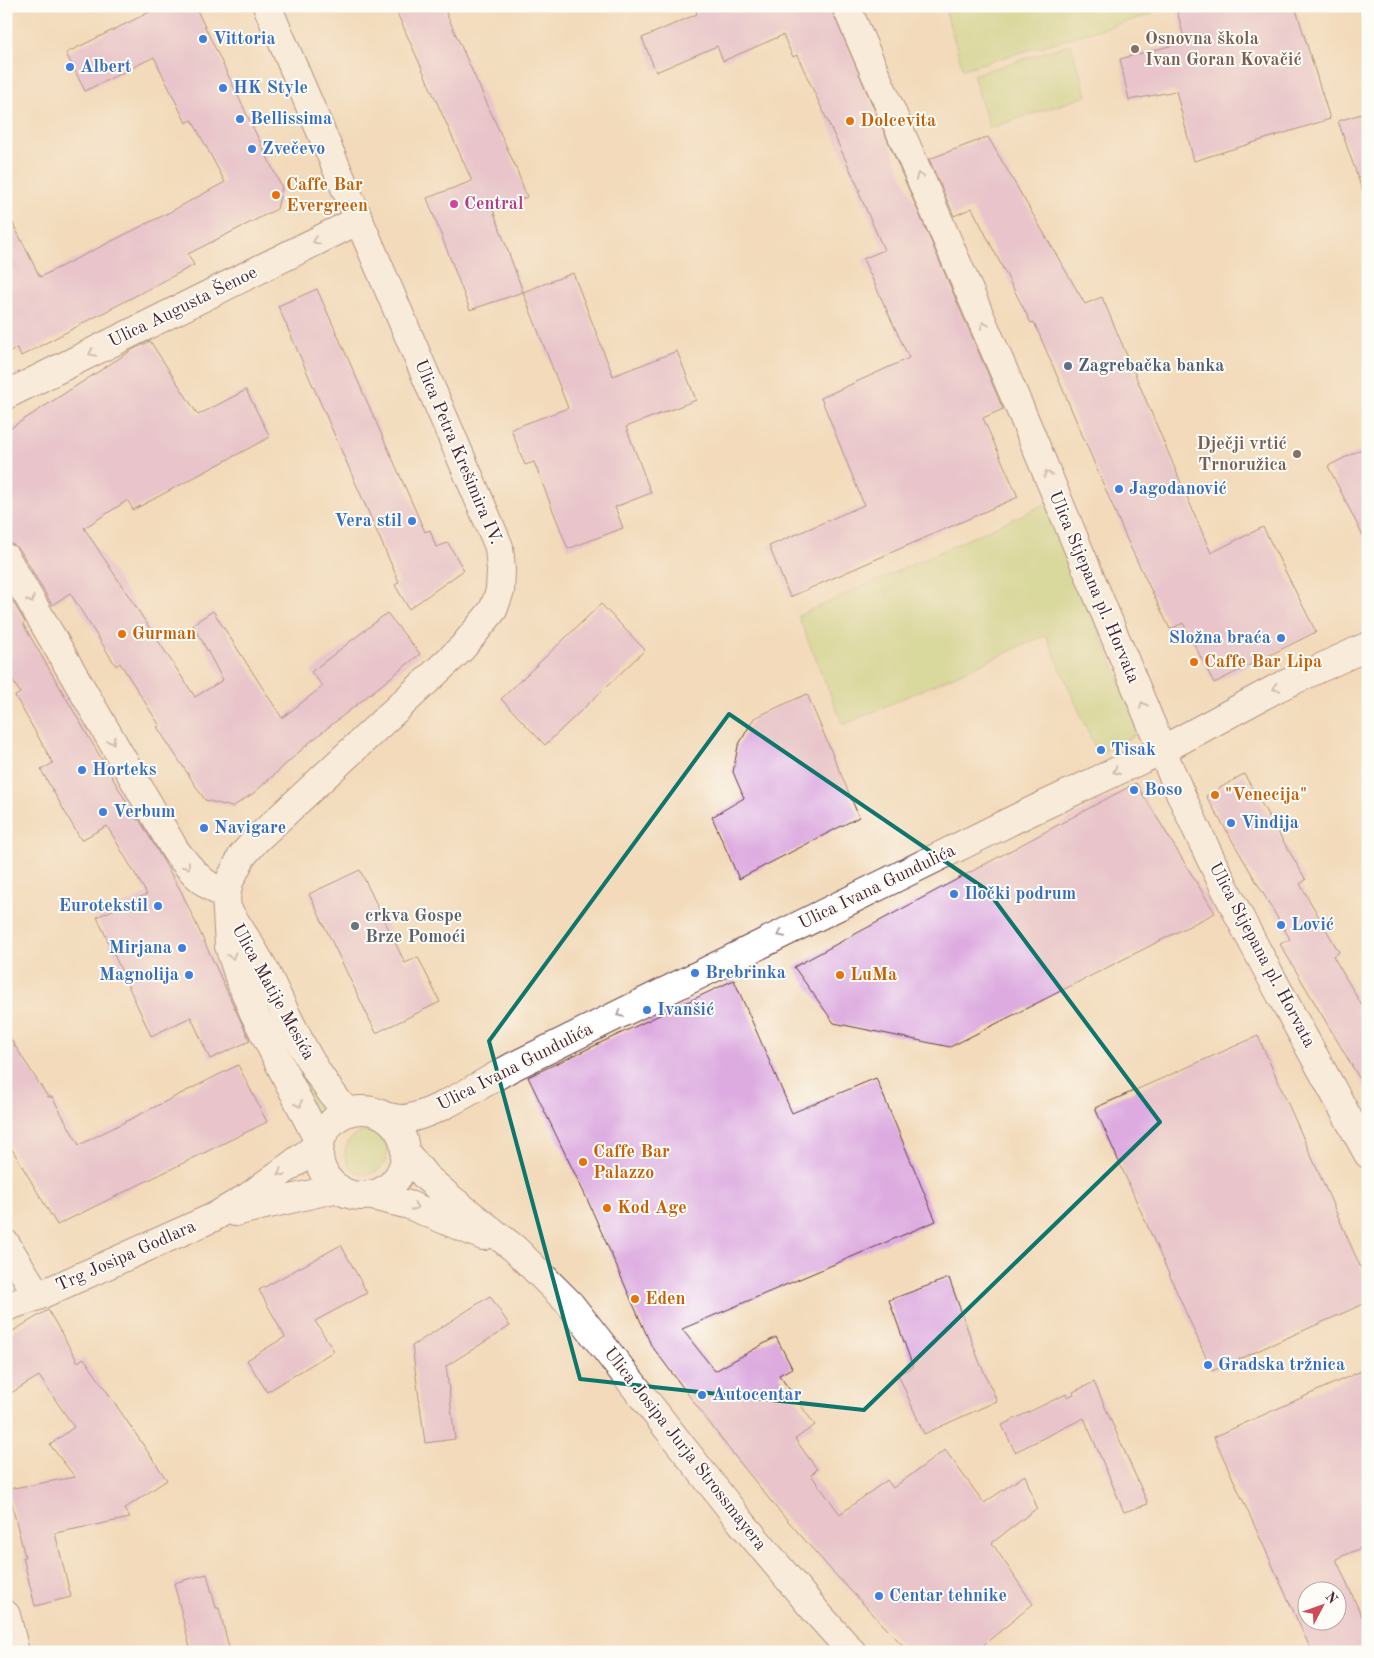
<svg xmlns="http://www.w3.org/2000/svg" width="1374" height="1658" font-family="'Old Standard TT',serif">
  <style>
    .green { fill: #bbd57a; stroke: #827a52 }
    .building { fill: #ddabe0; fill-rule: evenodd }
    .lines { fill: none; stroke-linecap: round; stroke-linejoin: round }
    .pedestrian-casing { stroke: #633b40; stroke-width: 30 }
    .minor-casing { stroke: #633b40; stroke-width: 30 }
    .secondary-casing { stroke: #633b40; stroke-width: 30 }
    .pedestrian { stroke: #fff; stroke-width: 28 }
    .minor { stroke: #fff; stroke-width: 28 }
    .secondary { stroke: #fff; stroke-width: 28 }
    .oneway { stroke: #ae9aa0 }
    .marked { fill: none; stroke: #0f766e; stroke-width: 4; stroke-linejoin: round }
    .shop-dot { fill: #3f7fe0; stroke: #fdfcf7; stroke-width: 2 }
    .education-dot { fill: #8d6e63; stroke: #fdfcf7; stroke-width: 2 }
    .food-dot { fill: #e8710a; stroke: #fdfcf7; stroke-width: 2 }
    .hotel-dot { fill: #d1479c; stroke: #fdfcf7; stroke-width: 2 }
    .service-dot { fill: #5c6f8a; stroke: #fdfcf7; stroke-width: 2 }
    .worship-dot { fill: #6b7280; stroke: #fdfcf7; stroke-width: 2 }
    .labels { text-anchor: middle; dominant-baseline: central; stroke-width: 4; stroke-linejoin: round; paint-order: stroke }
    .shop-label { font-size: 18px; font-weight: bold; fill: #366cbe; stroke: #fdfcf7; text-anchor: start }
    .education-label { font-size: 18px; font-weight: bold; fill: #785e54; stroke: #fdfcf7; text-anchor: start }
    .food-label { font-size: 18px; font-weight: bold; fill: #c56008; stroke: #fdfcf7; text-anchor: start }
    .hotel-label { font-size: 18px; font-weight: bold; fill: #b23c85; stroke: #fdfcf7; text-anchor: start }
    .street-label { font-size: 18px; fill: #4a1f2b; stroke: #fdfcf7 }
    .service-label { font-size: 18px; font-weight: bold; fill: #4e5e75; stroke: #fdfcf7; text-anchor: start }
    .worship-label { font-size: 18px; font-weight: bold; fill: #5b616d; stroke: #fdfcf7; text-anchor: start }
  </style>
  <rect width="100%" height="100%" fill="#fdfcf7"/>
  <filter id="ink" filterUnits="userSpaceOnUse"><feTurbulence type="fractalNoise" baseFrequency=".02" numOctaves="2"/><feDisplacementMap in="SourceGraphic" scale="10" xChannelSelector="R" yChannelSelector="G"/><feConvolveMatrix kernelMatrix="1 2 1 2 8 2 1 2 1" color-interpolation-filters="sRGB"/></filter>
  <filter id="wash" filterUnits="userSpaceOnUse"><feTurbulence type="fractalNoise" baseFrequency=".0096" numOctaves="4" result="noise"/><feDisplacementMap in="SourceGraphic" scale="20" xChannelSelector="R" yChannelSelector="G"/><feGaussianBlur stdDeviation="1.12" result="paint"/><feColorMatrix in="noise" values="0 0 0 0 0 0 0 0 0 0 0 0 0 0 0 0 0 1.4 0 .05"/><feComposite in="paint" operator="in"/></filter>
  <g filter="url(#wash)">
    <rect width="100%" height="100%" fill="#f2daba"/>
    <path class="green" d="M944 6H1150L1153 14 963 69Z
      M1071 44 1087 96 990 128 973 75Z
      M1046 504 1141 732 1098 754 1046 635 843 725 798 616Z
      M269 1002 330 1115 321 1126 263 1009Z
      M345 1153a21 21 0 1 1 42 0a21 21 0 1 1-42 0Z"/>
    <g id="blocks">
      <path class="building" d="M162 6H195L282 188 277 209 188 254 194 265 21 356 17 348 6 355V210L40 277 168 213 225 182 192 120 186 123 154 57 85 91 66 53Z
        M394 6H443L516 168 527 197 493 210 523 292 470 310 427 198 472 181Z
        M694 6H830L1003 409 983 418 1018 497 790 597 769 546 864 505 821 398 909 358 863 259 884 250 858 191H860L797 55 793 57 783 35 723 61 717 46 656 72 642 38 697 14Z
        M1176 6H1295L1330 119 1194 161 1176 91 1129 100 1120 59 1185 42Z
        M1368 112V194L1364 195 1338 121Z
        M988 137 1085 304 1102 297 1211 553 1263 527 1316 632 1214 683 1183 623 1170 629 1128 542 1034 322 1031 323 972 208 954 216 929 159Z
        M573 273 613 376 677 351 696 400 626 427 651 493 615 507 623 528 568 549 534 462 525 465 511 429 568 408 523 292Z
        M317 289 425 532 430 530 436 547 448 543 464 570 409 609 395 585 399 582 278 306Z
        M150 341 198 415 246 390 270 437 133 510 128 500 84 528 195 697 223 680 193 624 213 611 282 718 323 686 311 672 387 613 420 654 310 742 254 793 232 807 205 800 157 727 160 726 120 663 116 666 70 593 52 605 20 550 14 545 6 542V431L132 350Z
        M1368 446V546L1328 466Z
        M6 590 25 622 23 624 137 820 139 819 181 891 250 1041 210 1059 191 1017 151 1036 97 917 147 894 107 826 81 840 41 770 53 763 15 696 20 693 6 669Z
        M601 604 645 650 545 745 501 699Z
        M807 694 859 817 739 879 712 817 744 798 733 772 738 746 754 718Z
        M1244 774 1306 880 1300 884 1339 952 1333 956 1368 1016V1093L1280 944 1290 939 1206 796Z
        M1136 783 1215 913 950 1047 834 1023 794 967Z
        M360 870 405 963 418 957 440 1002 376 1033 309 894Z
        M734 980 792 1113 876 1078 936 1221 682 1329 715 1371 776 1337 792 1368 779 1375 815 1425 795 1439 817 1469 811 1475 840 1514 887 1480 893 1488 945 1450 984 1503 1025 1475 1037 1508 992 1543 1033 1604 975 1652H909L831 1570 774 1505 726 1445 651 1345 587 1199 528 1077Z
        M6 1032 48 1097H52L79 1145 238 1065 267 1122 57 1225 6 1139Z
        M1258 1036 1368 1284V1302L1212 1371 1095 1108Z
        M341 1245 367 1293 315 1321 334 1351 267 1392 247 1360 285 1337 259 1290Z
        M949 1278 979 1361 997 1401 924 1434 898 1374 913 1367 889 1300Z
        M490 1296 510 1326 446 1366 455 1439 425 1443 412 1346Z
        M48 1310 78 1362 84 1358 167 1480 124 1509 130 1518 55 1533 71 1597 35 1606 23 1557H25L8 1489 75 1477 50 1445 74 1427 39 1376 6 1396V1335Z
        M1368 1368V1545L1336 1559 1368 1630V1652H1312L1214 1437ZM1306 1590H1336V1620H1306Z
        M1094 1382 1148 1504 1124 1512 1084 1418 1015 1452 1002 1425 1066 1394 1067 1397 1074 1394 1073 1392Z
        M207 1574 216 1608H219L230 1652H191L174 1583Z"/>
    </g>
  </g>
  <g filter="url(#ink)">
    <use href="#blocks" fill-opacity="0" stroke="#633b40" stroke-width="1"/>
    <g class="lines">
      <g class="pedestrian-casing">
        <path id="pedestrian" d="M1162 750C1219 890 1296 1022 1368 1154"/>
      </g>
      <g class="minor-casing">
        <path id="minor" d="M846 6 1024 418 1162 750
          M6 395 359 220
          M6 558 175 850C192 872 202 883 226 896
          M386 1117C391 1117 396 1119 401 1119 429 1119 486 1081 512 1067L1021 816 1162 750 1277 688 1368 646
          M235 1212 338 1188
          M6 1244 38 1296
          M6 1307 38 1296 214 1217 248 1197 320 1144
          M6 1615 15 1652"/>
      </g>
      <g class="secondary-casing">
        <path id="secondary" d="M267 6 486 516 499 547 501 570 500 591 493 610 462 648 256 840 242 856 229 882 226 896 229 946 239 977 254 1013 320 1144
          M229 912C241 931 254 950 265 971 289 1019 310 1071 347 1112
          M319 1153a43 43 0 1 1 86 0a43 43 0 1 1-86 0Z
          M405 1152 426 1177 450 1198 515 1249 570 1304 741 1522 818 1614 852 1652
          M368 1195 409 1205 483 1236"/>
      </g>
      <use href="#pedestrian" class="pedestrian"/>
      <use href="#minor" class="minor"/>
      <use href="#secondary" class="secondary"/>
    </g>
    <defs><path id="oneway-chevron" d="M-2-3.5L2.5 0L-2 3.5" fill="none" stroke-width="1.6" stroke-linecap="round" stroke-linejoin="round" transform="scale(1.25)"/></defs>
    <g class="oneway">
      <use href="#oneway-chevron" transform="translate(919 176) rotate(-113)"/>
      <use href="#oneway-chevron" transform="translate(316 241) rotate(154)"/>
      <use href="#oneway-chevron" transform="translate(984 325) rotate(-113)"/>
      <use href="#oneway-chevron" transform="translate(92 353) rotate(154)"/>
      <use href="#oneway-chevron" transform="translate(1047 474) rotate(-113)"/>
      <use href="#oneway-chevron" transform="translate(31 600) rotate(60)"/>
      <use href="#oneway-chevron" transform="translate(1276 688) rotate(153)"/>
      <use href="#oneway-chevron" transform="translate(1143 705) rotate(-113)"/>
      <use href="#oneway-chevron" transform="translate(112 741) rotate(60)"/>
      <use href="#oneway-chevron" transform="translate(1116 771) rotate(155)"/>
      <use href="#oneway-chevron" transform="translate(187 866) rotate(51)"/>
      <use href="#oneway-chevron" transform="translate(781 934) rotate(154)"/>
      <use href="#oneway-chevron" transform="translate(232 956) rotate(73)"/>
      <use href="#oneway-chevron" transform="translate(620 1014) rotate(154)"/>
      <use href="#oneway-chevron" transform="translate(299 1104) rotate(63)"/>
      <use href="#oneway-chevron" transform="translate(281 1173) rotate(144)"/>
      <use href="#oneway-chevron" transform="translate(415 1207) rotate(23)"/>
    </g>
  </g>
  <path d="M0 0H1374V1658H0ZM729 714 987 890 1160 1122 864 1410 580 1379 489 1041Z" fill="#f2daba" fill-opacity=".55" fill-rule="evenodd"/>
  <path class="marked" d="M729 714 987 890 1160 1122 864 1410 580 1379 489 1041Z"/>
  <g class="shop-dot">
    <circle cx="203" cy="39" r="5"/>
    <circle cx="70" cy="67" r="5"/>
    <circle cx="223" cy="88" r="5"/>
    <circle cx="240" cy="119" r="5"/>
    <circle cx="252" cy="149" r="5"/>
    <circle cx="1119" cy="489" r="5"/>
    <circle cx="412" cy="521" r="5"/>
    <circle cx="1281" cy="638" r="5"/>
    <circle cx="1101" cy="750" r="5"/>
    <circle cx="82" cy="770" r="5"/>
    <circle cx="1134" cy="790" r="5"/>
    <circle cx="103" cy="812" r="5"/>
    <circle cx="1231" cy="823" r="5"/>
    <circle cx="204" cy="828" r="5"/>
    <circle cx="954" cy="894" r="5"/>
    <circle cx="158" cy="906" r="5"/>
    <circle cx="1281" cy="925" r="5"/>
    <circle cx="182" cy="948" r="5"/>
    <circle cx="695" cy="973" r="5"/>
    <circle cx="189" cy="975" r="5"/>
    <circle cx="647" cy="1010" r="5"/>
    <circle cx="1208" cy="1365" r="5"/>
    <circle cx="702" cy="1395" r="5"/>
    <circle cx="879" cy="1596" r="5"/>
  </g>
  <g class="education-dot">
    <circle cx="1135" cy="49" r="5"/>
    <circle cx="1297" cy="454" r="5"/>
  </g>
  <g class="food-dot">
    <circle cx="850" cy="121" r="5"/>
    <circle cx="276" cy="195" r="5"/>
    <circle cx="122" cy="634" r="5"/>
    <circle cx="1194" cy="662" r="5"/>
    <circle cx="1215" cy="795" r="5"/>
    <circle cx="840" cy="975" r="5"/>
    <circle cx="583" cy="1162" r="5"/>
    <circle cx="607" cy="1208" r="5"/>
    <circle cx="635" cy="1299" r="5"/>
  </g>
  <circle class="hotel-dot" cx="454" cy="204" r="5"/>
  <circle class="service-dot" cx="1068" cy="366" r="5"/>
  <circle class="worship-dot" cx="355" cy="926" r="5"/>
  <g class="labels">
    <g class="shop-label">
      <text x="213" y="39">Vittoria</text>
      <text x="80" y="67">Albert</text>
      <text x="233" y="88">HK Style</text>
      <text x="250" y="119">Bellissima</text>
      <text x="262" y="149">Zvečevo</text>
      <text x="1129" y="489">Jagodanović</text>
      <text x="402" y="521" text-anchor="end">Vera stil</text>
      <text x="1271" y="638" text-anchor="end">Složna braća</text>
      <text x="1111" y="750">Tisak</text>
      <text x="92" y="770">Horteks</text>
      <text x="1144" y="790">Boso</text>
      <text x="113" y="812">Verbum</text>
      <text x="1241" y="823">Vindija</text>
      <text x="214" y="828">Navigare</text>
      <text x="964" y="894">Iločki podrum</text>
      <text x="148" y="906" text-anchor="end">Eurotekstil</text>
      <text x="1291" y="925">Lović</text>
      <text x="172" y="948" text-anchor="end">Mirjana</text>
      <text x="705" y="973">Brebrinka</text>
      <text x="179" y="975" text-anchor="end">Magnolija</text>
      <text x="657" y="1010">Ivanšić</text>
      <text x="1218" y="1365">Gradska tržnica</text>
      <text x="712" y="1395">Autocentar</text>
      <text x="889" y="1596">Centar tehnike</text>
    </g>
    <g class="education-label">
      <text x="1145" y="39">Osnovna škola<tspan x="1145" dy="21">Ivan Goran Kovačić</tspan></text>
      <text x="1287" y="444" text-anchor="end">Dječji vrtić<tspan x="1287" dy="21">Trnoružica</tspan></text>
    </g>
    <g class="food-label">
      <text x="860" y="121">Dolcevita</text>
      <text x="286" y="185">Caffe Bar<tspan x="286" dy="21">Evergreen</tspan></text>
      <text x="132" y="634">Gurman</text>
      <text x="1204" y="662">Caffe Bar Lipa</text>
      <text x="1225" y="795">"Venecija"</text>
      <text x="850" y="975">LuMa</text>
      <text x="593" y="1152">Caffe Bar<tspan x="593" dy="21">Palazzo</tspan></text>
      <text x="617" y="1208">Kod Age</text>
      <text x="645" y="1299">Eden</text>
    </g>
    <g class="hotel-label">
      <text x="464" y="204">Central</text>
    </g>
    <g class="street-label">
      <text transform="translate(183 307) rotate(-26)">Ulica Augusta Šenoe</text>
      <text transform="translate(458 452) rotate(67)">Ulica Petra Krešimira IV.</text>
      <text transform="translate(1094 587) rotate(67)">Ulica Stjepana pl. Horvata</text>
      <text transform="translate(877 887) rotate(-26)">Ulica Ivana Gundulića</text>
      <text transform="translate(1262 955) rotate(62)">Ulica Stjepana pl. Horvata</text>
      <text transform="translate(273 992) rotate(61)">Ulica Matije Mesića</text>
      <text transform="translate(515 1067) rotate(-27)">Ulica Ivana Gundulića</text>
      <text transform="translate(126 1256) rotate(-24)">Trg Josipa Godlara</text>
      <text transform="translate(685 1449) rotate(52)">Ulica Josipa Jurja Strossmayera</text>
    </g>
    <g class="service-label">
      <text x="1078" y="366">Zagrebačka banka</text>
    </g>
    <g class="worship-label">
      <text x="365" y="916">crkva Gospe<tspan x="365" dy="21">Brze Pomoći</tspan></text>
    </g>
  </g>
  <rect width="1374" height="1658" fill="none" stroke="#fdfcf7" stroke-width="25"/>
  <g transform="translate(1322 1606) rotate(49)"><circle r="24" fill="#fdfcf7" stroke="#b5a4a5"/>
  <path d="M0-4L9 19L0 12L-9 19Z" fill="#d1495b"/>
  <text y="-8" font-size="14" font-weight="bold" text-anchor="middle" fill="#4a1f2b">N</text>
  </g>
</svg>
